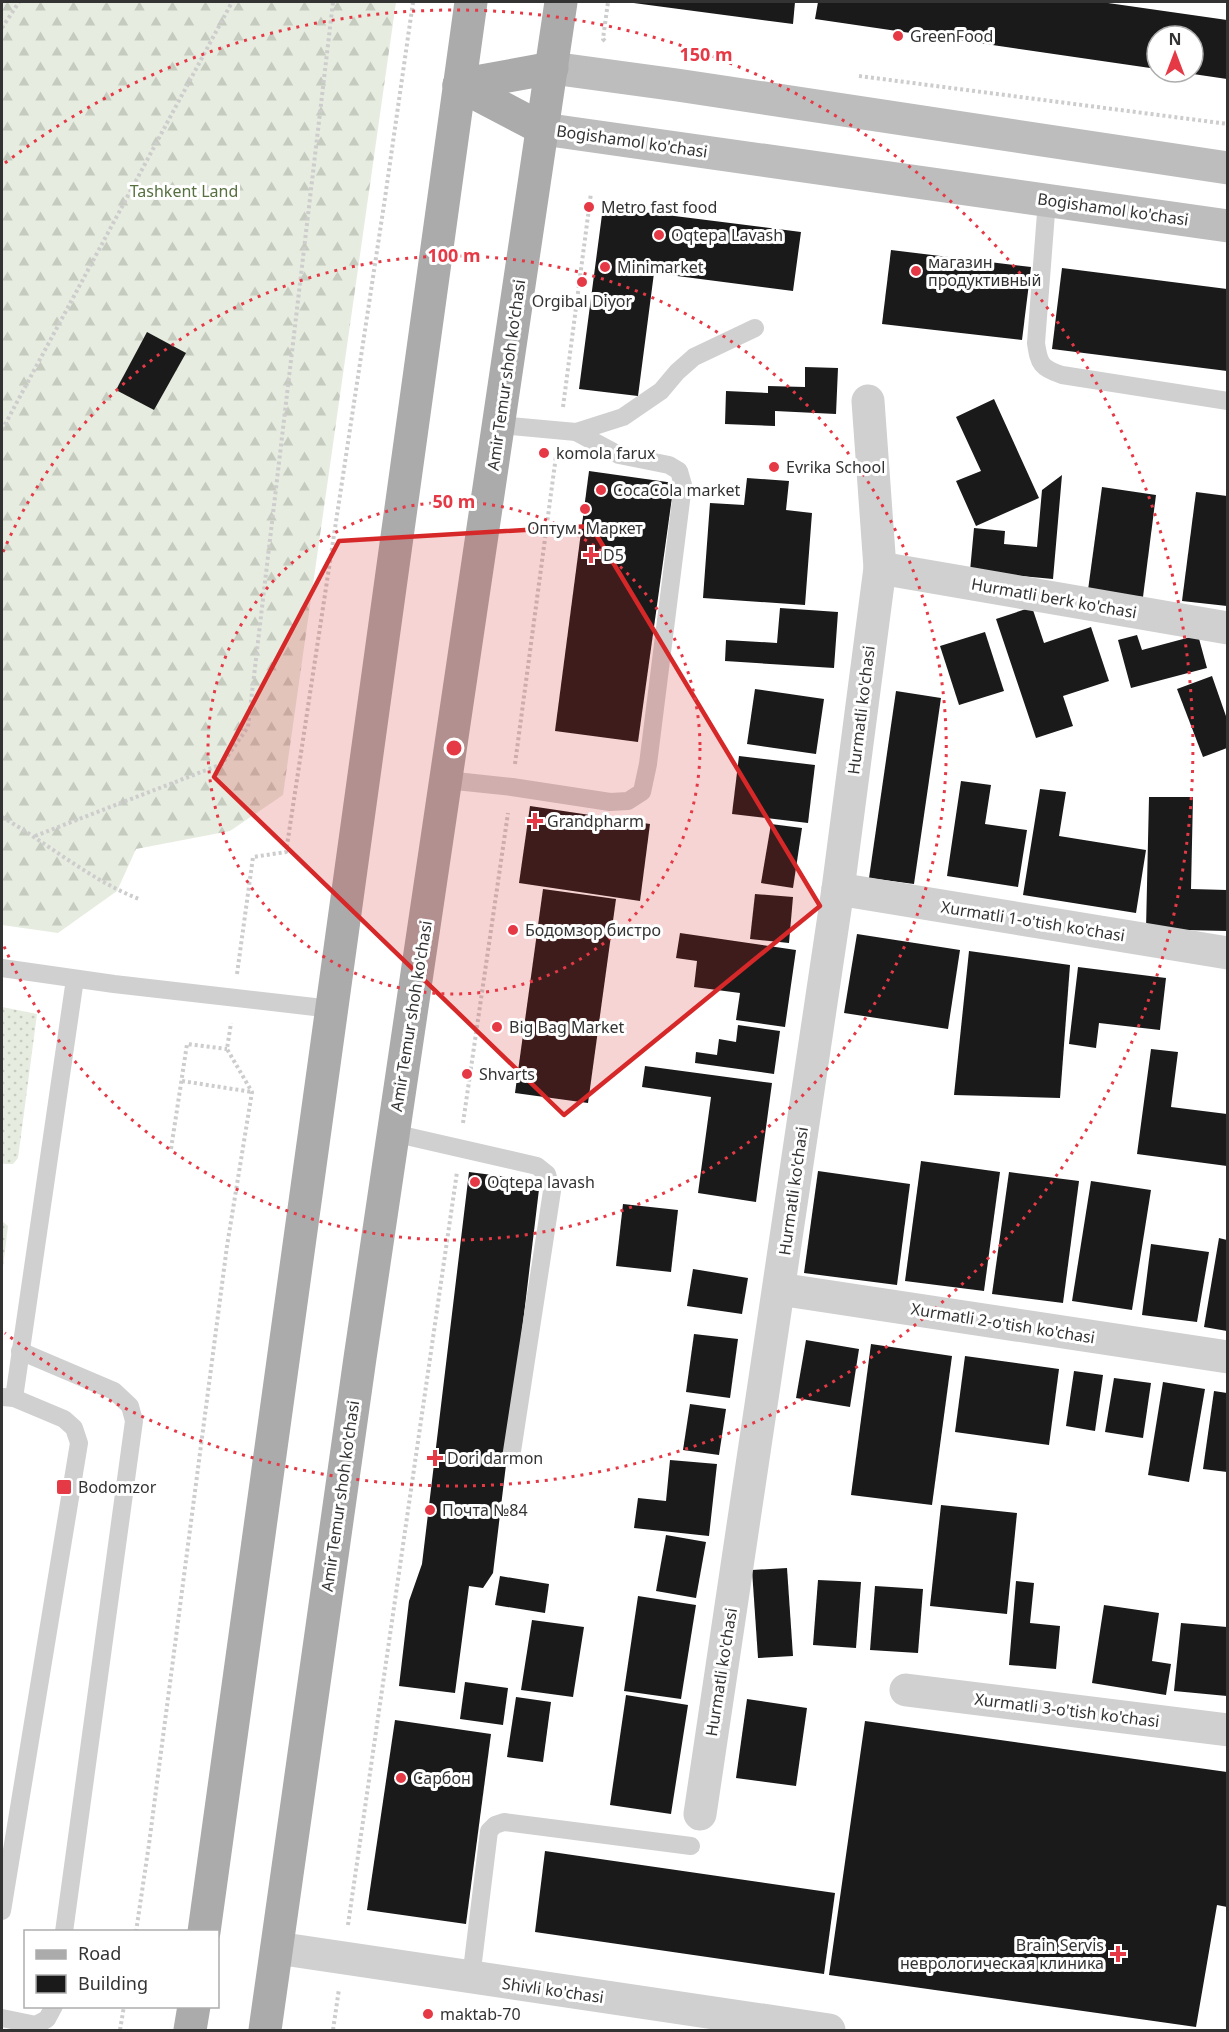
<svg xmlns="http://www.w3.org/2000/svg" width="1229" height="2032" viewBox="0 0 1229 2032" font-family="'Noto Sans',sans-serif">
	<defs>
		<pattern id="grass-dots" width="8" height="8" patternUnits="userSpaceOnUse" patternTransform="scale(1.5)"><rect width="8" height="8" fill="#e6ecdf"/><path d="M2 2h.1M6 6h.1" fill="none" stroke="#c6cbc0" stroke-width="1.8" stroke-linecap="round"/></pattern>
		<pattern id="forest-firs" width="22" height="20" patternUnits="userSpaceOnUse" patternTransform="scale(1.5)"><rect width="22" height="20" fill="#e6ecdf"/><path d="M5 1l3.5 6h-7zM16 11l3.5 6h-7z" fill="#c6cbc0"/></pattern>
	</defs>
	<rect width="100%" height="100%" fill="#fff"/>
	<!-- grass -->
	<g fill="url(#grass-dots)">
		<path d="M2,1007L37,1014L18,1158L13,1164H4L2,1162Z"/>
		<path d="M2,1221L8,1226L2,1275Z"/>
	</g>
	<!-- forest -->
	<path fill="url(#forest-firs)" d="M2,2H396L283,795L230,831L136,849L117,891L58,933L2,925Z"/>
	<!-- building -->
	<g fill="#1a1a1a">
		<path d="M626,2H795L793,24Z"/>
		<path d="M818,2H1101L1227,20V79L1193,74V36H1157V69L815,19Z"/>
		<path d="M603,207L801,232L793,291L654,273L638,396L579,389Z"/>
		<path d="M891,250L1031,267L1022,340L882,324Z"/>
		<path d="M1062,268L1227,289V371L1052,349Z"/>
		<path d="M147,332L186,353L154,410L116,390Z"/>
		<path d="M805,367L838,368L836,414L775,411V426L725,424L726,391L768,393V386L805,387Z"/>
		<path d="M994,399L1039,498L976,526L956,481L981,471L956,417Z"/>
		<path d="M589,471L674,483L638,742L555,731Z"/>
		<path d="M1062,475L1053,579L970,571L974,528L1005,531L1004,544L1037,547L1042,490Z"/>
		<path d="M747,478L789,481L786,510L812,513L805,605L703,598L710,503L744,505Z"/>
		<path d="M1102,487L1156,495L1143,597L1088,590Z"/>
		<path d="M1196,492L1227,496V606L1182,601Z"/>
		<path d="M1032,607L1044,643L1091,627L1109,681L1063,696L1073,726L1036,738L996,619Z"/>
		<path d="M780,608L838,612L834,668L725,661L726,640L777,643Z"/>
		<path d="M985,632L1004,691L959,705L940,646Z"/>
		<path d="M1137,635L1142,650L1198,635L1207,668L1131,688L1118,640Z"/>
		<path d="M1212,676L1227,719V748L1203,757L1177,689Z"/>
		<path d="M755,689L824,699L816,754L747,744Z"/>
		<path d="M896,691L941,698L914,884L869,878Z"/>
		<path d="M739,756L815,765L808,823L732,814Z"/>
		<path d="M961,781L991,785L985,824L1027,830L1018,887L947,876Z"/>
		<path d="M1040,789L1066,792L1059,836L1146,850L1136,913L1023,895Z"/>
		<path d="M1149,797H1193L1191,889L1227,890V931L1146,929Z"/>
		<path d="M530,806L650,824L640,901L519,883Z"/>
		<path d="M771,824L802,828L793,888L761,883Z"/>
		<path d="M543,889L616,899L588,1103L515,1093Z"/>
		<path d="M755,894L793,897L789,943L750,939Z"/>
		<path d="M680,933L796,950L785,1027L736,1020L740,993L694,987L697,961L676,958Z"/>
		<path d="M857,934L960,950L948,1029L844,1013Z"/>
		<path d="M969,951L1070,965L1060,1098L954,1095Z"/>
		<path d="M1078,967L1166,978L1160,1030L1099,1023L1096,1048L1069,1044Z"/>
		<path d="M738,1025L780,1031L774,1074L695,1063L696,1052L717,1055L719,1039L736,1042Z"/>
		<path d="M1151,1049L1178,1052L1171,1107L1227,1114V1166L1137,1154Z"/>
		<path d="M645,1066L772,1083L756,1202L698,1193L711,1097L642,1087Z"/>
		<path d="M921,1161L1000,1172L984,1291L905,1281Z"/>
		<path d="M818,1171L910,1184L897,1285L804,1273Z"/>
		<path d="M469,1172L540,1181L493,1573L483,1588L469,1586L455,1693L399,1686L409,1601L422,1564Z"/>
		<path d="M1009,1172L1079,1181L1063,1303L992,1294Z"/>
		<path d="M1091,1181L1151,1190L1132,1310L1072,1301Z"/>
		<path d="M623,1204L678,1210L671,1272L616,1266Z"/>
		<path d="M1219,1238L1227,1240V1331L1204,1327Z"/>
		<path d="M1151,1244L1209,1252L1197,1322L1142,1315Z"/>
		<path d="M693,1269L748,1278L742,1314L687,1306Z"/>
		<path d="M694,1334L738,1339L730,1398L686,1392Z"/>
		<path d="M806,1340L859,1349L850,1407L796,1398Z"/>
		<path d="M871,1344L952,1356L932,1505L851,1495Z"/>
		<path d="M965,1356L1059,1369L1049,1445L955,1432Z"/>
		<path d="M1074,1371L1103,1375L1095,1431L1066,1426Z"/>
		<path d="M1114,1378L1151,1383L1143,1438L1105,1432Z"/>
		<path d="M1163,1382L1205,1389L1189,1482L1148,1475Z"/>
		<path d="M1214,1391L1227,1393V1472L1203,1469Z"/>
		<path d="M690,1404L726,1409L719,1455L683,1450Z"/>
		<path d="M670,1460L717,1464L709,1536L634,1528L638,1498L666,1501Z"/>
		<path d="M941,1505L1017,1513L1007,1614L930,1606Z"/>
		<path d="M666,1535L706,1542L696,1598L656,1591Z"/>
		<path d="M787,1568L793,1656L758,1658L752,1570Z"/>
		<path d="M500,1576L549,1584L545,1613L495,1605Z"/>
		<path d="M818,1580L861,1582L856,1648L813,1645Z"/>
		<path d="M1016,1581L1034,1583L1030,1623L1060,1626L1056,1669L1009,1665Z"/>
		<path d="M875,1586L923,1589L918,1653L870,1650Z"/>
		<path d="M638,1596L696,1605L681,1699L624,1691Z"/>
		<path d="M1104,1605L1159,1613L1152,1661L1171,1664L1166,1695L1092,1683Z"/>
		<path d="M532,1620L584,1627L573,1697L521,1690Z"/>
		<path d="M1181,1623L1227,1627V1696L1174,1691Z"/>
		<path d="M465,1682L508,1688L503,1725L460,1719Z"/>
		<path d="M626,1695L688,1705L671,1814L610,1805Z"/>
		<path d="M516,1697L551,1702L543,1762L507,1757Z"/>
		<path d="M747,1699L807,1708L796,1786L736,1778Z"/>
		<path d="M395,1720L491,1734L466,1924L367,1910Z"/>
		<path d="M865,1721L1227,1772V1907L1217,1905L1196,2027L829,1975Z"/>
		<path d="M545,1851L835,1893L824,1974L535,1932Z"/>
	</g>
	<g fill="none" stroke-linecap="round" stroke-linejoin="round">
		<!-- path -->
		<g stroke="#cdcdcd" stroke-width="4" stroke-dasharray="3 3" stroke-linecap="butt">
			<path d="M2,28L19,2"/>
			<path d="M605,41L603,39L608,2"/>
			<path d="M859,76L1228,124"/>
			<path d="M563,407L591,193"/>
			<path d="M2,430L232,2"/>
			<path d="M515,764L556,456"/>
			<path d="M2,817C47,843 92,881 139,899"/>
			<path d="M35,836L222,764L248,727L333,2"/>
			<path d="M237,974L253,857L286,852L385,198L413,2"/>
			<path d="M182,1081L252,1092"/>
			<path d="M463,1123L508,813"/>
			<path d="M171,1149L187,1044L227,1049"/>
			<path d="M348,1925L457,1172"/>
			<path d="M136,1932L149,1844L227,1246L252,1092L227,1049L231,1023"/>
			<path d="M120,2030L124,2006"/>
			<path d="M333,2030L339,1989"/>
		</g>
		<!-- lane -->
		<g stroke="#d0d0d0" stroke-width="18">
			<path d="M1047,200L1036,343C1039,364 1041,368 1062,375L1228,401"/>
			<path d="M499,425L576,432L623,417L661,391L677,372L694,357L755,328"/>
			<path d="M446,780L512,787L610,802L628,801L642,792L648,764L683,485L679,471L669,465L619,455L576,432"/>
			<path d="M2,968L114,984L332,1009"/>
			<path d="M393,1133L537,1166L547,1174L552,1191L511,1458"/>
			<path d="M20,1351L114,1391L130,1406L134,1421L64,1932"/>
			<path d="M3,1397L14,1398L75,979"/>
			<path d="M2,1911L79,1443L74,1428L64,1419L14,1398"/>
			<path d="M471,1978L489,1831L495,1825L504,1822L691,1846"/>
			<path d="M2,2018L36,2025L47,2019L54,2006"/>
		</g>
		<!-- street -->
		<g stroke="#d0d0d0" stroke-width="33">
			<path d="M880,568L1228,628"/>
			<path d="M838,889L1228,953"/>
			<path d="M779,1289L1228,1357"/>
			<path d="M906,1690L1228,1730"/>
			<path d="M700,1814L838,889L880,568L868,401"/>
			<path d="M277,1948L829,2030"/>
		</g>
		<!-- secondary -->
		<g stroke="#bdbdbd" stroke-width="33">
			<path d="M552,68L677,85L1228,168"/>
			<path d="M543,129L1228,226"/>
		</g>
		<!-- primary -->
		<g stroke="#ababab" stroke-width="33">
			<path d="M459,85L543,129"/>
			<path d="M459,85L552,68"/>
			<path d="M204,1932L471,2"/>
			<path d="M190,2030L194,2006"/>
			<path d="M265,2030L360,1358L561,2"/>
		</g>
	</g>
	<!-- marked area -->
	<path fill="#d62828" fill-opacity="0.2" stroke="#d62828" stroke-width="4.5" stroke-linejoin="round" d="M591,526L820,906L564,1115L214,777L339,541Z"/>
	<!-- distance rings -->
	<g fill="none" stroke="#e63946" stroke-width="3" stroke-dasharray="3 6">
		<circle cx="454" cy="748" r="246"/>
		<path d="M3 552A492 492 0 1 1 3 944"/>
		<path d="M5 163A738 738 0 1 1 5 1333"/>
	</g>
	<!-- markers -->
	<g fill="#e63946" stroke="#fff" stroke-width="2">
		<circle cx="898" cy="36" r="6"/>
		<circle cx="589" cy="207" r="6"/>
		<circle cx="659" cy="235" r="6"/>
		<circle cx="605" cy="267" r="6"/>
		<circle cx="916" cy="271" r="6"/>
		<circle cx="582" cy="282" r="6"/>
		<circle cx="544" cy="453" r="6"/>
		<circle cx="774" cy="467" r="6"/>
		<circle cx="601" cy="490" r="6"/>
		<circle cx="585" cy="509" r="6"/>
		<path d="M588 546h6v6h6v6h-6v6h-6v-6h-6v-6h6z"/>
		<path d="M532 812h6v6h6v6h-6v6h-6v-6h-6v-6h6z"/>
		<circle cx="513" cy="930" r="6"/>
		<circle cx="497" cy="1027" r="6"/>
		<circle cx="467" cy="1074" r="6"/>
		<circle cx="475" cy="1182" r="6"/>
		<path d="M432 1449h6v6h6v6h-6v6h-6v-6h-6v-6h6z"/>
		<rect x="56" y="1479" width="16" height="16" rx="3"/>
		<circle cx="430" cy="1510" r="6"/>
		<circle cx="401" cy="1778" r="6"/>
		<path d="M1115 1945h6v6h6v6h-6v6h-6v-6h-6v-6h6z"/>
		<circle cx="428" cy="2014" r="6"/>
	</g>
	<g text-anchor="middle" stroke-width="6" stroke-linejoin="round" paint-order="stroke">
		<!-- poi labels -->
		<g font-size="16" fill="#333" stroke="#fff" text-anchor="start">
			<text x="910" y="42">GreenFood</text>
			<text x="601" y="213">Metro fast food</text>
			<text x="671" y="241">Oqtepa Lavash</text>
			<text x="928" y="268">магазин<tspan x="928" dy="18">продуктивный</tspan></text>
			<text x="617" y="273">Minimarket</text>
			<text x="582" y="307" text-anchor="middle">Orgibal Diyor</text>
			<text x="556" y="459">komola farux</text>
			<text x="786" y="473">Evrika School</text>
			<text x="613" y="496">CocaCola market</text>
			<text x="585" y="534" text-anchor="middle">Оптум. Маркет</text>
			<text x="603" y="561">D5</text>
			<text x="547" y="827">Grandpharm</text>
			<text x="525" y="936">Бодомзор бистро</text>
			<text x="509" y="1033">Big Bag Market</text>
			<text x="479" y="1080">Shvarts</text>
			<text x="487" y="1188">Oqtepa lavash</text>
			<text x="447" y="1464">Dori darmon</text>
			<text x="78" y="1493">Bodomzor</text>
			<text x="442" y="1516">Почта №84</text>
			<text x="413" y="1784">Сарбон</text>
			<text x="1104" y="1951" text-anchor="end">Brain Servis<tspan x="1104" dy="18">неврологическая клиника</tspan></text>
			<text x="440" y="2020">maktab-70</text>
		</g>
		<!-- street labels -->
		<g font-size="16" fill="#333" stroke="#fff">
			<text transform="translate(632 141) rotate(8)" y="6">Bogishamol ko'chasi</text>
			<text transform="translate(1113 209) rotate(8)" y="6">Bogishamol ko'chasi</text>
			<text transform="translate(506 375) rotate(-82)" y="6">Amir Temur shoh ko'chasi</text>
			<text transform="translate(1054 598) rotate(10)" y="6">Hurmatli berk ko'chasi</text>
			<text transform="translate(861 710) rotate(-83)" y="6">Hurmatli ko'chasi</text>
			<text transform="translate(1033 921) rotate(9)" y="6">Xurmatli 1-o'tish ko'chasi</text>
			<text transform="translate(411 1016) rotate(-81)" y="6">Amir Temur shoh ko'chasi</text>
			<text transform="translate(793 1191) rotate(-82)" y="6">Hurmatli ko'chasi</text>
			<text transform="translate(1003 1323) rotate(9)" y="6">Xurmatli 2-o'tish ko'chasi</text>
			<text transform="translate(340 1496) rotate(-82)" y="6">Amir Temur shoh ko'chasi</text>
			<text transform="translate(721 1672) rotate(-81)" y="6">Hurmatli ko'chasi</text>
			<text transform="translate(1067 1710) rotate(7)" y="6">Xurmatli 3-o'tish ko'chasi</text>
			<text transform="translate(553 1990) rotate(8)" y="6">Shivli ko'chasi</text>
		</g>
		<!-- park labels -->
		<g font-size="16" fill="#56703f" stroke="#fff">
			<text x="184" y="197">Tashkent Land</text>
		</g>
	</g>
	<circle cx="454" cy="748" r="9" fill="#e63946" stroke="#fff" stroke-width="3"/>
	<g font-size="18" text-anchor="middle" font-weight="bold" fill="#e63946" stroke="#fff" stroke-width="6" stroke-linejoin="round" paint-order="stroke">
		<text x="706" y="61">150 m</text>
		<text x="454" y="262">100 m</text>
		<text x="454" y="508">50 m</text>
	</g>
	<!-- border -->
	<rect width="1229" height="2032" fill="none" stroke="#333333" stroke-width="6"/>
	<!-- legend -->
	<rect x="24" y="1930" width="195" height="78" fill="#ffffff" stroke="#adadad" stroke-width="1.5"/>
	<rect x="36" y="1950" width="30" height="9" fill="#ababab" stroke="#adadad" stroke-width="1.5"/>
	<text x="78" y="1960" font-size="18" fill="#333333">Road</text>
	<rect x="36" y="1975" width="30" height="18" fill="#1a1a1a" stroke="#adadad" stroke-width="1.5"/>
	<text x="78" y="1990" font-size="18" fill="#333333">Building</text>
	<!-- north arrow -->
	<g transform="translate(1175 54)"><circle r="28" fill="#ffffff" stroke="#adadad" stroke-width="1.5"/>
	<path d="M0-4.5L10 22L0 15L-10 22Z" fill="#e63946"/>
	<text y="-9" font-size="16" font-weight="bold" text-anchor="middle" fill="#333333">N</text>
	</g>
</svg>
